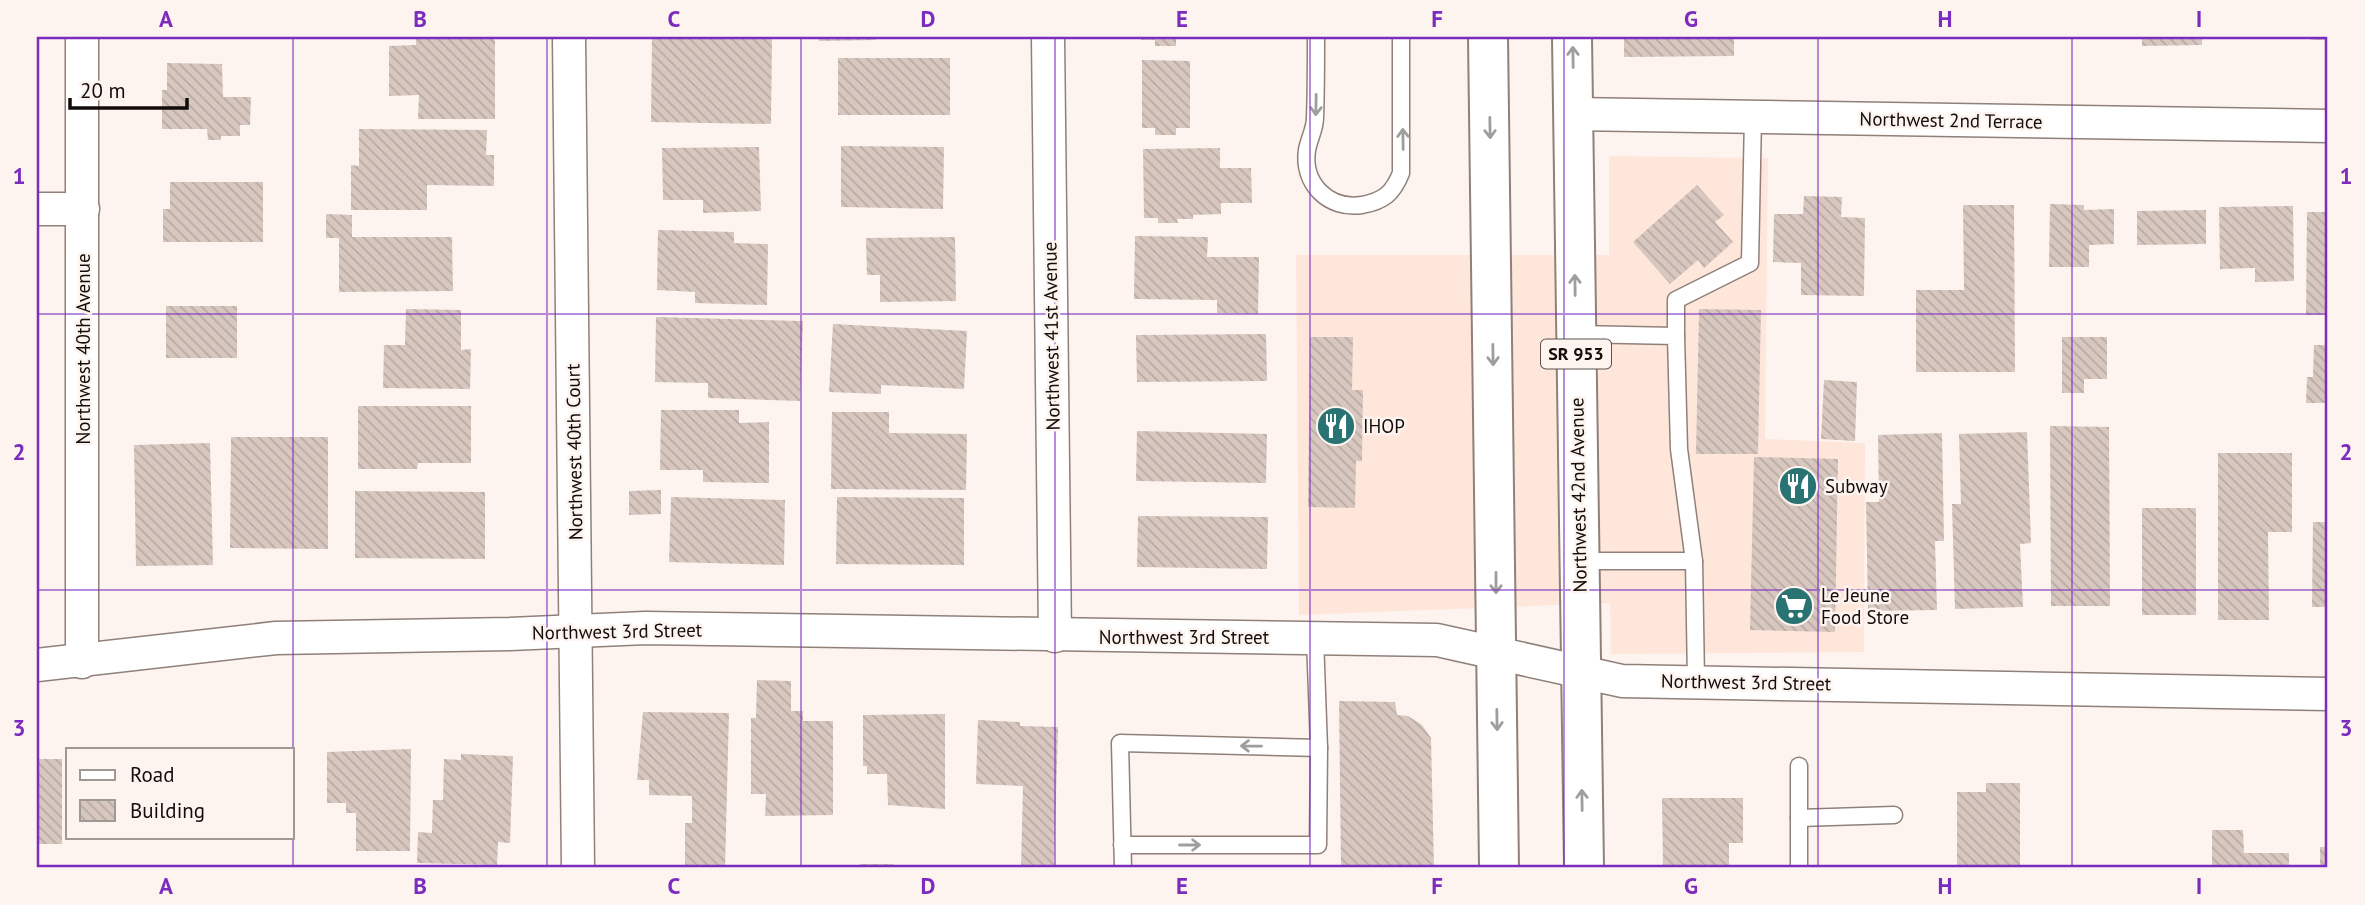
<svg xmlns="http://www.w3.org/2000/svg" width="2365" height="905" viewBox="0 0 2365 905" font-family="'PT Sans',sans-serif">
	<defs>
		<pattern id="building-back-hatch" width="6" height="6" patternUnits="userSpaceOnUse" patternTransform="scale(1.75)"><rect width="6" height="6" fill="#d7c7bf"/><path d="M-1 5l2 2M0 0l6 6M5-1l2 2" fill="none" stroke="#b8aaa3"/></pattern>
	</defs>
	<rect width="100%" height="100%" fill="#fef4ef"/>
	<!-- built -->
	<path fill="#ffe6db" d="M1609,156L1768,158L1765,439L1865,443L1864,652L1611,654L1610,603L1299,615L1296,255H1609Z"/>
	<!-- building -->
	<g fill="url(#building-back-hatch)">
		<path d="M416,37H492L495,41V119H418L419,95L389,96V46L416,45Z"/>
		<path d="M652,37H772L771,124L651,122Z"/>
		<path d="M819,37H876V40L819,41Z"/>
		<path d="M1141,37H1176V46H1155V40H1141Z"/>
		<path d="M1624,37H1734V56L1624,57Z"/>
		<path d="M2142,37H2202V45L2142,46Z"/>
		<rect x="2311" y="37" width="17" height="3"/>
		<rect x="838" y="58" width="112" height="57"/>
		<path d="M1142,60L1190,61V128H1176V135H1155V128H1142Z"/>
		<path d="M167,63L222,64L223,97H251L250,125H240V136H221V140H208L207,129H162V90H167Z"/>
		<path d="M359,129L487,130L486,155H494V186L427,185V210H351V165L359,166Z"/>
		<path d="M841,146L944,147L943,209L841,207Z"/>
		<path d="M759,147L761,211L703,213V200H663L662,148Z"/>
		<path d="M1220,148V168H1251L1252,203H1221V214L1193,215V219H1177L1178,223H1158V218H1144L1143,149Z"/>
		<path d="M170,182H263V242H163V209H170Z"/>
		<path d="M1697,185L1724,215L1715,222L1733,242L1704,268L1698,260L1670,284L1633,242Z"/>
		<path d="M1804,196L1842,197L1841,217L1865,218L1864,296L1801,295V263L1773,262L1774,214H1803Z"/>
		<path d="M2050,204L2084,205V210L2114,209V244L2089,245V267H2049Z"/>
		<path d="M1963,205H2014L2015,372H1916V290H1964Z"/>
		<path d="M2293,206L2294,281L2255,282V268L2220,269L2219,207Z"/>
		<path d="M2206,210V244L2137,245V211Z"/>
		<path d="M2307,212H2328V315H2306Z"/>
		<path d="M326,214L352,215V237H452L453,291L339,292V238H326Z"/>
		<path d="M658,230L734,232V243L768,244L767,305L695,303V292L657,290Z"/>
		<path d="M1135,236L1208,237L1207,257H1259L1258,314L1217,313V300L1134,299Z"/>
		<path d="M955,237L956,301L880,302V275H867L866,238Z"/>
		<rect x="166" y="306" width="71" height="52"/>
		<path d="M406,309L461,310V350L471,349L470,389L383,388L384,345H405Z"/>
		<path d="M1699,309L1761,310L1758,454H1696Z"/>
		<path d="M656,317L803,321L800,401L708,398V383L655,382Z"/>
		<path d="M833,324L967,331L964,389L881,385V394L829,392Z"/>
		<path d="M1266,334L1267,381L1137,382L1136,335Z"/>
		<path d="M1310,337H1353L1352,390H1363L1362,461H1356L1355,508L1308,507Z"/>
		<path d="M2062,337H2107V379H2084V393H2062Z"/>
		<path d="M2314,345H2328V403H2306L2307,377H2313Z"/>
		<path d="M1824,380L1857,382L1855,441L1821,439Z"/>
		<path d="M358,406H471V463H418L417,469H358Z"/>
		<path d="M661,410H739V423L769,422V483L703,482V470H660Z"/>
		<path d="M832,412H889V433L967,434L966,490L831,489Z"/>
		<path d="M2050,426L2109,427L2110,606H2051Z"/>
		<path d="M1137,431L1267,434L1266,483L1136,481Z"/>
		<path d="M2027,432L2031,543L2020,544L2023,607L1955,609L1952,504H1961L1959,434Z"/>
		<path d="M1942,433L1944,541H1935L1937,610L1868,611L1866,502H1879L1878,435Z"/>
		<path d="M231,437H328V549L230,548Z"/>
		<path d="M210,443L213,565L136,566L134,445Z"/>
		<path d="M2218,453H2292V532H2268L2269,620H2218Z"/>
		<path d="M1754,457L1838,459L1835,632L1750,630Z"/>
		<path d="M661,490V514L629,515V491Z"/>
		<path d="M355,491L485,492V559L355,558Z"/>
		<path d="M671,497L785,500L784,565L669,562Z"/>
		<path d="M837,497L964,498V565L836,564Z"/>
		<rect x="2142" y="508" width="54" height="107"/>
		<path d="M1138,516L1268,517L1267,569L1137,567Z"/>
		<path d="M2313,522H2328V607H2312Z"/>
		<path d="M757,680L791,681V711H803V721H833V815L765,816L766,794H751V718H756Z"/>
		<path d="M1339,701L1395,702L1397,715L1408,716L1422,725L1431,738L1434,868H1341Z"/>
		<path d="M643,712L729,713L725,868H685V823H692V796L649,795V780H637Z"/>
		<path d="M945,714V809L888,805L887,774H867V766H863V715Z"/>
		<path d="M978,720L1020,722V726L1058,727L1054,868H1021L1023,786L976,784Z"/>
		<path d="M411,749L410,851H356V813H346V803H327V752Z"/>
		<path d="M461,754L513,756L510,843L498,842L497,865L417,863L418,832L432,833L433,800H443L444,759L461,760Z"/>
		<rect x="37" y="759" width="25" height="85"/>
		<path d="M1986,783H2020V868H1957V792H1986Z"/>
		<path d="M1662,798H1743V843H1729V868H1663Z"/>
		<path d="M2212,830H2243L2244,853H2289V868H2212Z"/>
		<rect x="2320" y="847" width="8" height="21"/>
		<rect x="860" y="864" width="34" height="4"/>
	</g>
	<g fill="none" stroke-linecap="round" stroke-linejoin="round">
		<!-- service casing -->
		<g stroke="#8f8079" stroke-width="19">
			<g id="service">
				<path d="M1316,37C1316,64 1316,91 1315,118C1315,129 1309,139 1307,150C1302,183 1328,210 1362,205C1384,201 1393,193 1401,173V37"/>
				<path d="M1576,334L1676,336L1679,449L1694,561"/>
				<path d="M1676,336V300L1750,263L1753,117"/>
				<path d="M1579,561H1694L1696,681"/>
				<path d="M1799,818L1894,815"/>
				<path d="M1122,845H1318L1319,748L1315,638"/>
				<path d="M1123,868L1120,743L1319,748"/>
				<path d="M1799,868V766"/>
			</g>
		</g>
		<!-- minor casing -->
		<g stroke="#8f8079" stroke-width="35">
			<g id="minor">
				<path d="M82,37V662"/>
				<path d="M569,37L578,868"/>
				<path d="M1048,37L1055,636"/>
				<path d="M1573,114L2328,126"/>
				<path d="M37,209H83"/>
				<path d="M37,665L276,638L510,634L645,628L1437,640L1622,681L2328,694"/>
			</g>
		</g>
		<!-- primary casing -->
		<g stroke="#8f8079" stroke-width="42">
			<g id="primary">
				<path d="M1488,37L1499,868"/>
				<path d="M1572,37L1584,868"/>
			</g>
		</g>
		<!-- service -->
		<use href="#service" stroke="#fff" stroke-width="16"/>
		<!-- minor -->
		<use href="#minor" stroke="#fff" stroke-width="32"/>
		<!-- primary -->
		<use href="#primary" stroke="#fff" stroke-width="38"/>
	</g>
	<!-- one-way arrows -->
	<defs><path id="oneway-shaft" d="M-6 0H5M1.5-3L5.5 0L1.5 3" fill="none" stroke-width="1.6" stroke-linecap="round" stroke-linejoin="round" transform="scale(1.75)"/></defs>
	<g stroke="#a09e9d">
		<use href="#oneway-shaft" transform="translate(1573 57) rotate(-91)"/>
		<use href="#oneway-shaft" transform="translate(1316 105) rotate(91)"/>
		<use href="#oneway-shaft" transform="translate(1490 128) rotate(89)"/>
		<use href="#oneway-shaft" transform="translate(1403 139) rotate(-91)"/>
		<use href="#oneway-shaft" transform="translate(1575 285) rotate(-91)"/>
		<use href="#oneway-shaft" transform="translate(1493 355) rotate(89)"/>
		<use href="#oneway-shaft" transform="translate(1496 583) rotate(90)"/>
		<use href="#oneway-shaft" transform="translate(1497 720) rotate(89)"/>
		<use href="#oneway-shaft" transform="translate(1251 746) rotate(-179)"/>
		<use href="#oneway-shaft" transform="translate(1582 800) rotate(-91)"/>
		<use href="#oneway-shaft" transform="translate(1190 845)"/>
	</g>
	<!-- grid -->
	<path fill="none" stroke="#7b2cbf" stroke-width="2" stroke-opacity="0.55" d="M293,37V868M547,37V868M801,37V868M1055,37V868M1310,37V868M1564,37V868M1818,37V868M2072,37V868M37,314H2328M37,590H2328"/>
	<!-- icons -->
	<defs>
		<g id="restaurant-disc" transform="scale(2.0125)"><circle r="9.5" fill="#297373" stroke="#fef4ef"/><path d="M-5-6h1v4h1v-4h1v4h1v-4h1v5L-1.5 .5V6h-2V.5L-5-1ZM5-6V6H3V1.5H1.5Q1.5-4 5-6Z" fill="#fff"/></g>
		<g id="supermarket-disc" transform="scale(2.0125)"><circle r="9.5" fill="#297373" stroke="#fef4ef"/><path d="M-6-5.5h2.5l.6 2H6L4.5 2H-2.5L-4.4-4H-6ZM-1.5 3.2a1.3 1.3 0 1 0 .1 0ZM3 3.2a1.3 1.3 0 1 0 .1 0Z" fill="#fff"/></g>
	</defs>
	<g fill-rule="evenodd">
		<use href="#restaurant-disc" x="1336" y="426"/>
		<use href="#restaurant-disc" x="1798" y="486"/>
		<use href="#supermarket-disc" x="1794" y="606"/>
	</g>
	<g text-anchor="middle" stroke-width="5" stroke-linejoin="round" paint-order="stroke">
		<!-- shield labels -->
		<rect fill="#fef4ef" stroke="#59524f" stroke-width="2" x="1541" y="339.5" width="70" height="29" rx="5"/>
		<g font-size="18" font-weight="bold" fill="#120d0a">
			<text x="1576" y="360">SR 953</text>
		</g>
		<!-- street labels -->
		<g font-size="19" fill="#120d0a" stroke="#fef4ef">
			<text transform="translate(1951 120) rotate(1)" y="7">Northwest 2nd Terrace</text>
			<text transform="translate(1051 336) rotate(-91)" y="7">Northwest 41st Avenue</text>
			<text transform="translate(83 349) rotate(-90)" y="7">Northwest 40th Avenue</text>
			<text transform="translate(574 452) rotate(-91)" y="7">Northwest 40th Court</text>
			<text transform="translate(1578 495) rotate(-91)" y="7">Northwest 42nd Avenue</text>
			<text transform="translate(617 631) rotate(-1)" y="7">Northwest 3rd Street</text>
			<text x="1184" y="644">Northwest 3rd Street</text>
			<text transform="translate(1746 682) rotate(1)" y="7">Northwest 3rd Street</text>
		</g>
		<!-- poi labels -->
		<g font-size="19" fill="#120d0a" stroke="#fef4ef" text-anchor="start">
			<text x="1363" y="433">IHOP</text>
			<text x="1825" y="493">Subway</text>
			<text x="1821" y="602">Le Jeune<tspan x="1821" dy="22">Food Store</tspan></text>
		</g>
	</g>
	<!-- border -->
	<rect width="2365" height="905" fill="none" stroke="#fef4ef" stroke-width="77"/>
	<!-- legend -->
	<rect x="66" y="748" width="228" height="91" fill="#fef4ef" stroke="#a09893" stroke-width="2"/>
	<rect x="80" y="770" width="35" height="10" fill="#ffffff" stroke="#a09893" stroke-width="2"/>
	<text x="130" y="782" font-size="21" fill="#120d0a">Road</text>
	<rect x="80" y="800" width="35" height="21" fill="url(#building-back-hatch)" stroke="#a09893" stroke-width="2"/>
	<text x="130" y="818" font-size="21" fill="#120d0a">Building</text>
	<!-- scale -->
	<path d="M70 98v10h117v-10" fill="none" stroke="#120d0a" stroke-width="3.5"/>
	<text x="80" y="98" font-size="21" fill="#120d0a" stroke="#fef4ef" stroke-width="5" paint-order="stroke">20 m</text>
	<rect x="38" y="38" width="2288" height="828" fill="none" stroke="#7b2cbf" stroke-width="2.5"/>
	<g font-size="23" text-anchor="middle" font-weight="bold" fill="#7b2cbf">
		<text x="166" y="27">A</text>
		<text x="420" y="27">B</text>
		<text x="674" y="27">C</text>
		<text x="928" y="27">D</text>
		<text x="1182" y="27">E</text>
		<text x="1437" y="27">F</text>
		<text x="1691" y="27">G</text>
		<text x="1945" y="27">H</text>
		<text x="2199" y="27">I</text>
		<text x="19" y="184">1</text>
		<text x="2346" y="184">1</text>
		<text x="19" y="460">2</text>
		<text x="2346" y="460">2</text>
		<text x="19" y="736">3</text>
		<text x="2346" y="736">3</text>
		<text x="166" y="894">A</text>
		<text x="420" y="894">B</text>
		<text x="674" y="894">C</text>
		<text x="928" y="894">D</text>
		<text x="1182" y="894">E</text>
		<text x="1437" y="894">F</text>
		<text x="1691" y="894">G</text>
		<text x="1945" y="894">H</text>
		<text x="2199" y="894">I</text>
	</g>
</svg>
